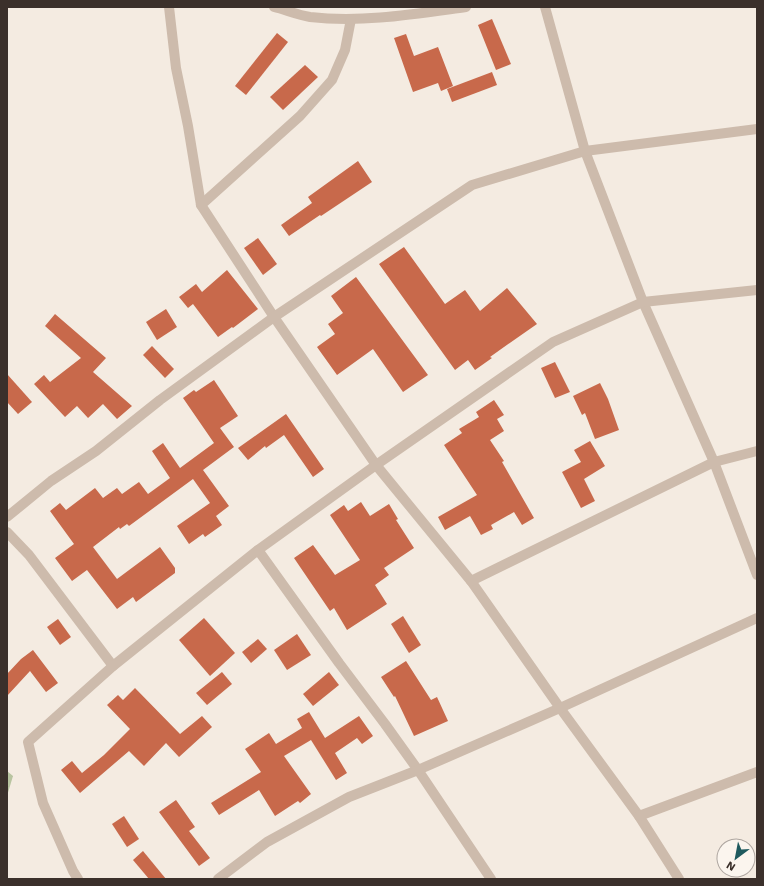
<svg xmlns="http://www.w3.org/2000/svg" width="764" height="886" viewBox="0 0 764 886" font-family="'Work Sans',sans-serif">
	<defs>
		<pattern id="forest-firs" width="22" height="20" patternUnits="userSpaceOnUse"><rect width="22" height="20" fill="#b8c4a0"/><path d="M5 1l3.5 6h-7zM16 11l3.5 6h-7z" fill="#97a083"/></pattern>
	</defs>
	<rect width="100%" height="100%" fill="#f4ebe1"/>
	<!-- forest -->
	<path fill="url(#forest-firs)" d="M7,771L13,776L7,796Z"/>
	<!-- building -->
	<g fill="#c8694b">
		<path d="M492,19L511,64L496,70L478,25Z"/>
		<path d="M277,33L288,42L246,95L235,86Z"/>
		<path d="M406,34L414,56L438,47L453,86L441,91L438,83L413,92L394,38Z"/>
		<path d="M305,65L318,77L283,110L270,97Z"/>
		<path d="M492,72L497,85L452,102L447,89Z"/>
		<path d="M358,161L372,182L321,216L320,215L289,236L281,225L312,203L308,197Z"/>
		<path d="M258,238L277,264L263,275L244,248Z"/>
		<path d="M404,247L445,304L465,290L480,311L507,288L537,324L504,347L490,357L492,358L475,370L468,360L455,370L379,264Z"/>
		<path d="M227,270L258,309L233,328L232,327L218,337L193,304L188,308L179,297L196,284L202,292Z"/>
		<path d="M356,277L428,375L403,392L373,349L337,375L317,347L335,334L328,324L343,313L331,296Z"/>
		<path d="M166,309L177,327L157,340L146,322Z"/>
		<path d="M55,314L106,358L93,372L132,406L117,419L103,404L88,418L77,406L65,417L34,384L44,375L50,382L81,358L45,326Z"/>
		<path d="M152,346L174,369L165,378L143,355Z"/>
		<path d="M555,362L570,392L555,398L541,368Z"/>
		<path d="M7,374L32,402L18,414L7,402Z"/>
		<path d="M214,380L238,416L220,428L234,447L203,470L229,506L216,516L222,525L205,537L203,534L189,544L177,526L210,503L193,479L129,526L127,524L120,529L119,527L93,547L117,579L160,547L175,568V573L136,602L133,597L117,609L87,570L72,581L55,558L74,544L50,511L60,503L66,510L95,488L103,498L117,488L122,494L139,482L148,494L170,478L152,451L163,443L180,468L214,443L183,398L194,390L196,392Z"/>
		<path d="M600,383L608,399L619,430L595,439L585,413L582,415L573,396Z"/>
		<path d="M494,400L504,415L497,419L504,431L490,440L504,461L502,462L534,518L522,525L514,512L491,525L493,529L481,535L470,516L445,530L438,517L477,495L444,445L462,433L459,429L479,417L476,412Z"/>
		<path d="M286,414L324,469L313,477L284,435L266,448L265,446L248,460L238,448Z"/>
		<path d="M590,441L605,466L584,479L595,501L581,508L562,472L581,462L574,450Z"/>
		<path d="M361,502L370,516L389,504L398,519L396,520L414,548L384,568L389,575L375,585L387,604L347,630L334,608L330,611L294,558L313,545L335,575L360,560L330,515L344,505L348,511Z"/>
		<path d="M403,616L421,645L409,653L391,624Z"/>
		<path d="M204,618L235,653L210,676L179,640Z"/>
		<path d="M58,619L71,637L60,645L47,627Z"/>
		<path d="M297,634L311,655L287,670L274,650Z"/>
		<path d="M258,639L267,649L251,663L242,652Z"/>
		<path d="M33,650L58,683L46,692L30,671L7,696V674L21,659Z"/>
		<path d="M406,661L431,700L437,697L448,721L414,736L395,696L394,697L381,677Z"/>
		<path d="M222,672L232,684L207,705L196,693Z"/>
		<path d="M329,672L339,685L313,706L303,694Z"/>
		<path d="M135,688L180,734L202,716L212,727L179,757L166,743L144,766L129,751L80,793L61,770L72,761L82,773L104,755L130,729L107,705L118,695L123,700Z"/>
		<path d="M309,712L325,738L359,716L373,736L362,744L357,738L335,753L347,773L336,780L311,740L284,756L311,794L300,803L298,801L275,816L259,790L219,815L211,803L261,772L245,749L269,733L276,744L302,728L297,719Z"/>
		<path d="M176,800L195,827L189,831L210,858L199,866L159,812Z"/>
		<path d="M124,816L139,839L127,847L112,824Z"/>
		<path d="M143,851L166,879H149L133,860Z"/>
	</g>
	<g fill="none" stroke-linecap="round" stroke-linejoin="round">
		<!-- minor -->
		<g stroke="#cdbbac" stroke-width="10">
			<path d="M169,7L176,68L188,126L201,205"/>
			<path d="M274,7C286,10 298,15 310,17C362,23 415,14 466,7"/>
			<path d="M545,7L585,151L643,302L714,462L757,575"/>
			<path d="M351,19L345,50L332,80L300,116L201,205L274,317L376,465L471,581L560,708L639,816L679,879"/>
			<path d="M7,517L51,481L96,451L160,400L274,317L472,185L585,151L757,129"/>
			<path d="M7,532L29,555L113,666"/>
			<path d="M258,550L339,663L385,724L418,770L491,879"/>
			<path d="M471,581L714,462L757,451"/>
			<path d="M639,816L757,772"/>
			<path d="M78,879L73,871L43,803L28,742L113,666L258,550L376,465L553,342L643,302L757,290"/>
			<path d="M218,879L267,842L349,797L418,770L560,708L757,618"/>
		</g>
	</g>
	<!-- border -->
	<rect width="764" height="886" fill="none" stroke="#3b302b" stroke-width="16"/>
	<!-- north arrow -->
	<g transform="translate(736 858) rotate(212)"><circle r="19" fill="#fbf5ee" stroke="#aea6a0"/>
	<path d="M0-3L7 15L0 10L-7 15Z" fill="#1f5a5e"/>
	<text y="-6" font-size="11" font-weight="bold" text-anchor="middle" fill="#3b302b">N</text>
	</g>
</svg>
